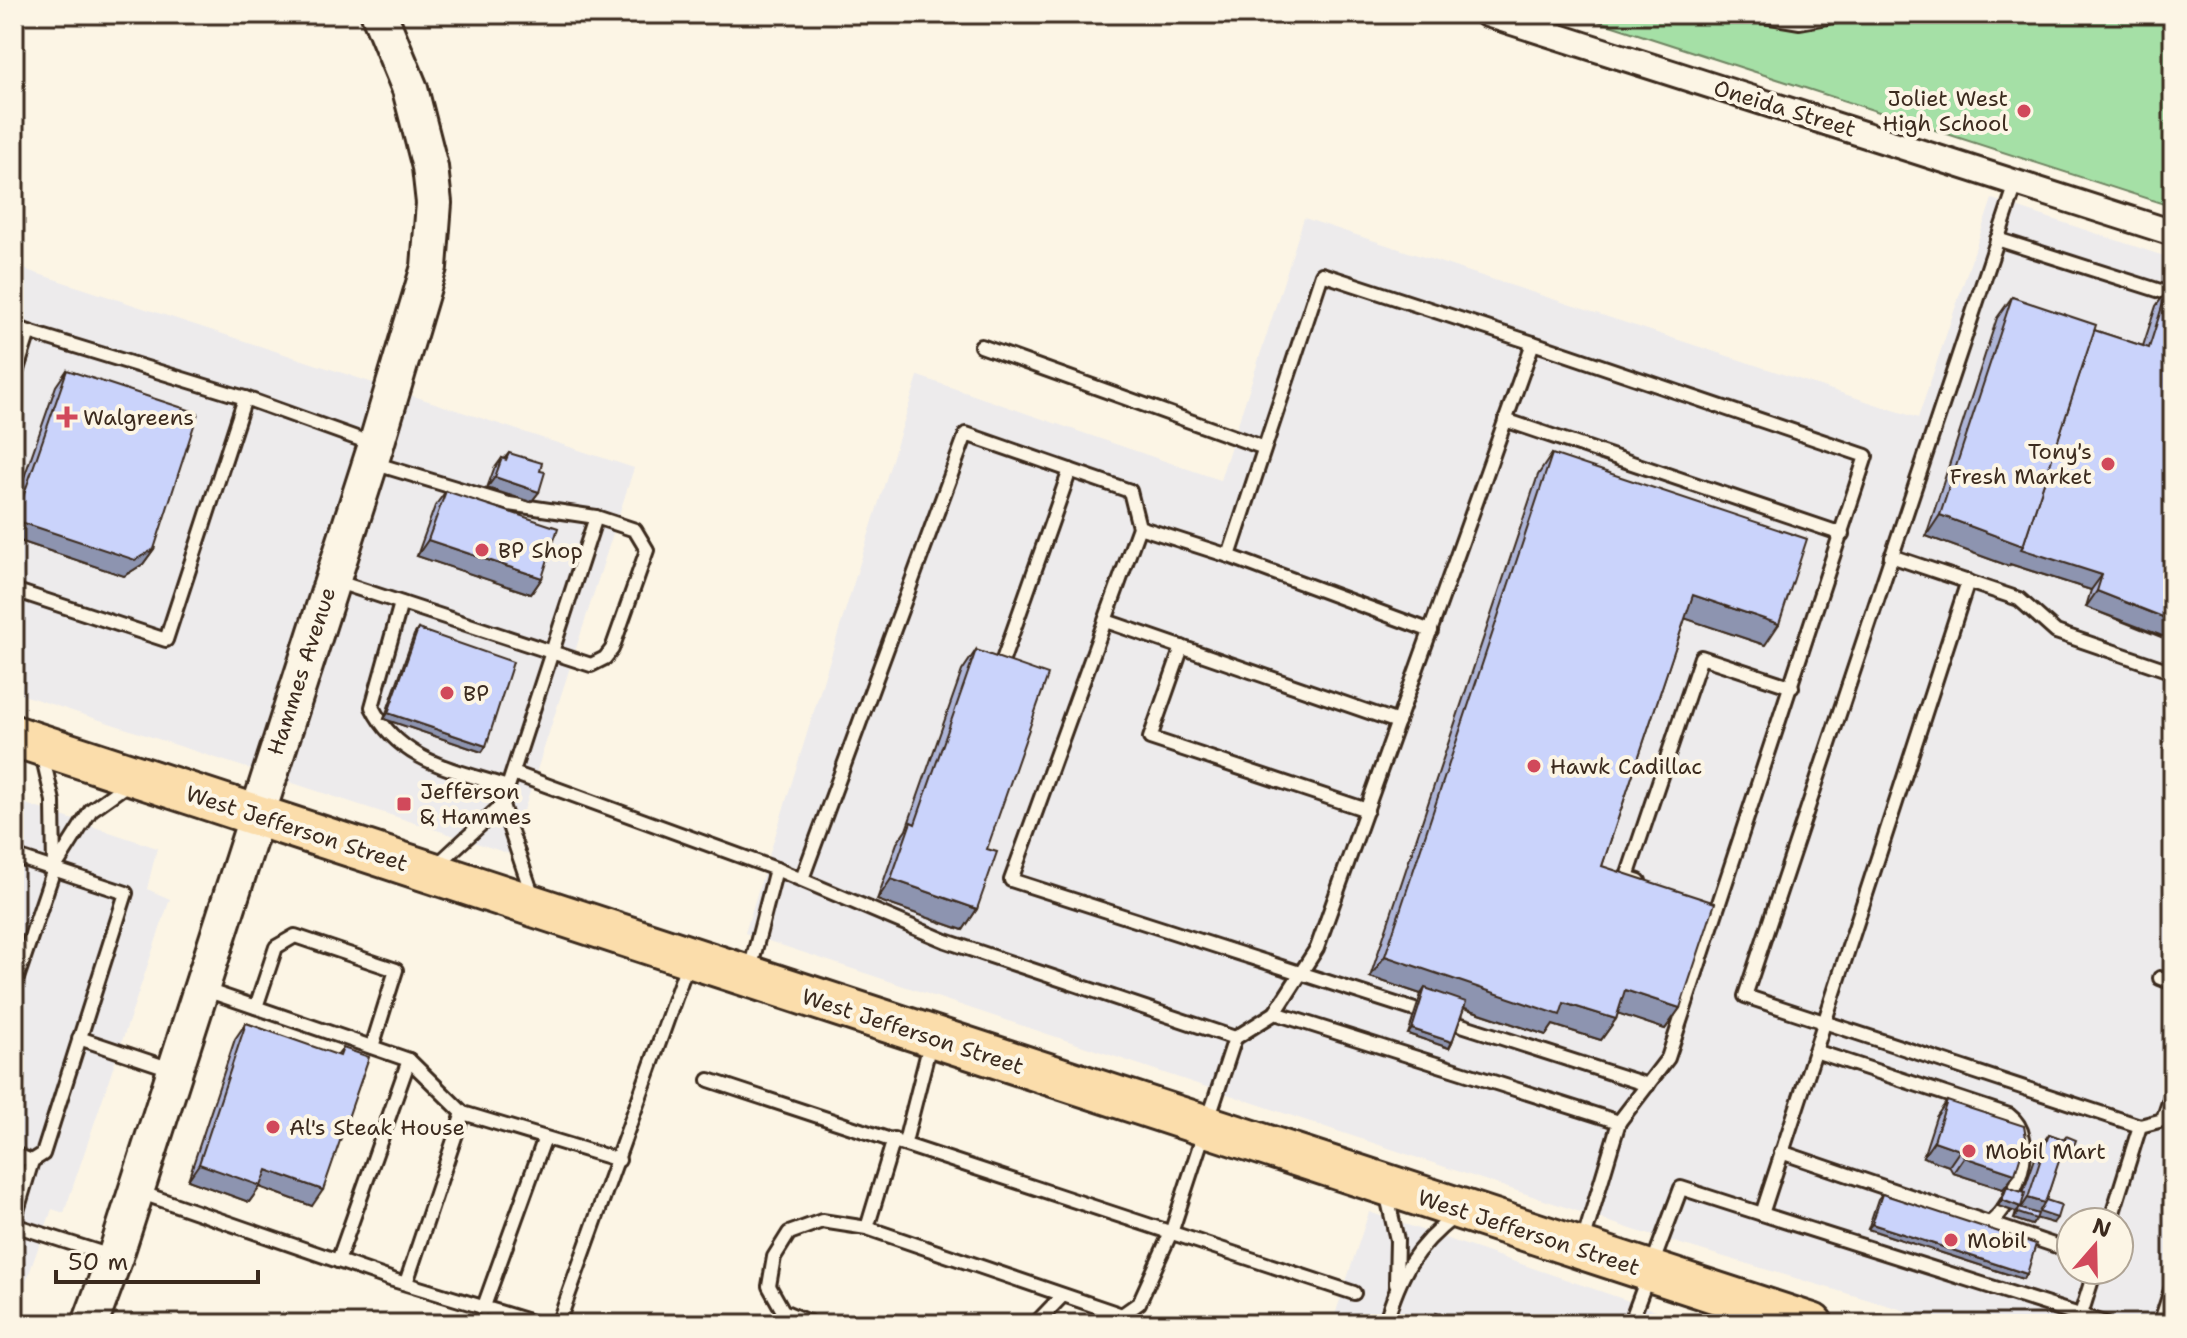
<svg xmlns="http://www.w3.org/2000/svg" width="2187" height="1338" viewBox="0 0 2187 1338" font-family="'Shantell Sans',sans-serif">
	<rect width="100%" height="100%" fill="#fcf5e5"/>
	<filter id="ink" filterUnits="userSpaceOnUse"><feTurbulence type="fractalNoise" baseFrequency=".0125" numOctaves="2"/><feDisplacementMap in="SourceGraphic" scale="16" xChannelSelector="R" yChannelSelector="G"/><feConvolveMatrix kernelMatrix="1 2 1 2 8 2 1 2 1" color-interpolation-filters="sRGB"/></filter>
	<g filter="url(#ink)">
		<!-- built -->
		<g fill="#edebec" fill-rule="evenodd">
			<path d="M1992,199L2173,259V1324H1950L1637,1231L745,933L918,376L1220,480L1304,218L1918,418ZM2071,1222H2119V1270H2071Z"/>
			<path d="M14,266L634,468L510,854L14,692Z"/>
			<path d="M14,800L157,848L147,889L170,899L64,1213L52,1209L14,1316Z"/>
			<path d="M1369,1212L1696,1324H1332Z"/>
		</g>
		<!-- green -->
		<path fill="#a5e0a6" stroke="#708562" stroke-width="2" d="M1576,14H2173V207Z"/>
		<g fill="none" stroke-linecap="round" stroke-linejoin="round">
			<!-- lane casing -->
			<g stroke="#3b2a1e" stroke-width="18">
				<g id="lane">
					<path d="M1752,14L1800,22L1845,14"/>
					<path d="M2017,181L1745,996L2140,1126"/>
					<path d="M1997,239L2173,295"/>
					<path d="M14,326L29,332"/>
					<path d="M981,346L1262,447"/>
					<path d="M14,379L29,332L245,398L373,444"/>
					<path d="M1505,420L1842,534"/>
					<path d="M1139,527L1229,556L1322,274L1533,343"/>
					<path d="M1229,556L1431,631"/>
					<path d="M1891,556L2019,599L2056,632L2173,672"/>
					<path d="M335,581L591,665L605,658L612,649L647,550L635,530L596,517L509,504L373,463"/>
					<path d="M14,590L166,640L245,398"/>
					<path d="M401,603L372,707C399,762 455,770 508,787"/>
					<path d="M1106,621L1398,722"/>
					<path d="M1182,647L1150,738L1367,810"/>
					<path d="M998,674L1070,470"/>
					<path d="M42,754L53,801L54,869"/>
					<path d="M513,773L776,869L750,970"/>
					<path d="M502,805L533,897"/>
					<path d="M14,856L126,893L43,1154L32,1161L14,1221"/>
					<path d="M436,866L502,805L596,517"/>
					<path d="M776,869L946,941L1235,1038L1172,1230L1139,1303L1122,1315L867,1228L822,1221L789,1233L774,1257L769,1286L783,1311L813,1324"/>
					<path d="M802,879L966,434L1130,491L1139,527L1011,880L1648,1085"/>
					<path d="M1639,881L1627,877L1701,657L1792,687"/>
					<path d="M2160,978L2173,983"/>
					<path d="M14,987L54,869L91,810L129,783"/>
					<path d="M203,989L409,1060L463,1113L619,1160"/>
					<path d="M256,1007L276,947L295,936L396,970L372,1047"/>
					<path d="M1275,1013L1317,948L1533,343L1866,456L1668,1058L1619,1122"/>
					<path d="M79,1038L171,1069"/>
					<path d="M1235,1038L1275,1013L1619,1122L1583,1242"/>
					<path d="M1815,1051L2009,1115C2041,1138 2016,1203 1990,1223"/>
					<path d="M709,1080L1354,1293"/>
					<path d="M905,1142L931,1040"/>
					<path d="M1781,1152L2071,1251"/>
					<path d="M14,1154L32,1161"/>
					<path d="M139,1192L393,1280L539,1324"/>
					<path d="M1386,1192L1397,1240L1396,1284"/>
					<path d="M1762,1214L2108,1324"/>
					<path d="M2110,1222L2140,1126L2163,1120L2173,1090"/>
					<path d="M14,1225L114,1257"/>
					<path d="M867,1228L894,1139"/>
					<path d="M338,1261L409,1060"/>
					<path d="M406,1283L463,1113"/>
					<path d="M483,1309L544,1140"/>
					<path d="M558,1324L688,962"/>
					<path d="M1035,1324L1062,1296"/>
					<path d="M1385,1324C1400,1274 1414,1248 1455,1216"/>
					<path d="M1630,1324L1681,1188L1762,1214L1968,581"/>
					<path d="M2078,1324L2095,1270"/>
					<path d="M2160,1324L2173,1284"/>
				</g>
			</g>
			<!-- street casing -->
			<g stroke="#3b2a1e" stroke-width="30">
				<path id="street" d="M1487,14L2173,233"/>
			</g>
			<!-- secondary casing -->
			<g stroke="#3b2a1e" stroke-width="40">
				<path id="secondary" d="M90,1324L115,1257L376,445L429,267L434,203L430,167L410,89L379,14"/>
			</g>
			<!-- primary casing -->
			<g stroke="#3b2a1e" stroke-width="46">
				<path id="primary" d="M14,736L1812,1324"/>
			</g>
			<!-- lane -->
			<use href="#lane" stroke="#fcf5e5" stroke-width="12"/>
			<!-- street -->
			<use href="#street" stroke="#fcf5e5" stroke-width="24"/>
			<!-- secondary -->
			<use href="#secondary" stroke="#fcf5e5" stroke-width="34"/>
			<!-- primary -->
			<use href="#primary" stroke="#fbddab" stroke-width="40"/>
		</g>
		<!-- wall -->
		<g fill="#aeb5d8" stroke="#3b2a1e" stroke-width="2">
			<path d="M2167,291L2161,637L2086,607L2091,590L2010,564L2009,566L1926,536L1997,318L2012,297L2094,330L2143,346L2156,306Z"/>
			<path d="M67,370L154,549L143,564L124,576L14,539V506L56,386Z"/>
			<path d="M509,453L540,471L539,492L531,502L487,488L494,469L502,458L504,459Z"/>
			<path d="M1552,454L1765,645L1685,618L1602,866L1680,1008L1665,1029L1618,1013L1616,1019L1601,1040L1553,1025L1546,1035L1464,1008L1452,1042L1449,1048L1408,1034L1421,994L1370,977L1538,475Z"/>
			<path d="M446,491L542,578L531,594L417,556L435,506Z"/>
			<path d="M418,629L486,746L482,752L384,719L414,635Z"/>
			<path d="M976,650L987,849L977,909L963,930L877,900L897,843L906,830L962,671Z"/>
			<path d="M246,1023L337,1056L343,1048L312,1206L260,1187L249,1202L188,1180L235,1039Z"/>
			<path d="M1947,1101L2015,1174L2003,1189L1953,1173L1949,1166L1923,1157L1936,1117Z"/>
			<path d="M2049,1134L2063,1139L2066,1136L2071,1153L2067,1159L2060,1156L2046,1200L2053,1223L2037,1218L2032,1225L2014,1219L2016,1212L1998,1206L2003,1193L2007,1187L2023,1193L2038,1150Z"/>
			<path d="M1882,1194L2023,1279L1868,1229L1878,1199Z"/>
		</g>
		<!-- shaded-wall -->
		<g fill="#8d94b0" stroke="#3b2a1e" stroke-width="2">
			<path d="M495,477L539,492L531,502L487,488Z"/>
			<path d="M1940,515L2102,575L2091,590L2010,564L2009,566L1926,536Z"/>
			<path d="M15,520L154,549L143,564L124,576L14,539Z"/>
			<path d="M428,540L542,578L531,594L417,556Z"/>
			<path d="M2097,591L2173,621V640L2086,607Z"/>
			<path d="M1693,595L1779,624L1765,645L1678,616Z"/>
			<path d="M388,713L486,746L482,752L384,719Z"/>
			<path d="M891,879L977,909L963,930L877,900Z"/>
			<path d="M1385,956L1564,1003L1616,1019L1601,1040L1553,1025L1546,1035L1423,994L1425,988L1421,994L1370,977Z"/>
			<path d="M1625,990L1680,1008L1665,1029L1611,1011Z"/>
			<path d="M1412,1029L1452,1042L1449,1048L1408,1034Z"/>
			<path d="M1934,1141L1960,1150L1949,1166L1923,1157Z"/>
			<path d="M2061,1150L2071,1153L2067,1159L2057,1155Z"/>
			<path d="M1964,1157L2015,1174L2003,1189L1953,1173Z"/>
			<path d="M199,1164L267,1170L323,1190L312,1206L260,1187L249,1202L188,1180Z"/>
			<path d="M2028,1198L2045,1203L2057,1218L2053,1223L2035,1218L2036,1219L2032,1225L2014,1219Z"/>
			<path d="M2002,1200L2021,1207L2016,1212L1998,1206Z"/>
			<path d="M1872,1224L2027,1274L2023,1279L1868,1229Z"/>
		</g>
		<!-- building -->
		<g fill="#cad3fb" stroke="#3b2a1e" stroke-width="2">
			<path d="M2167,291L2173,292V621L2097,591L2102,575L2021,549L2023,546L2094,330L2149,348Z"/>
			<path d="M2012,297L2096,325L2023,546L1940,515Z"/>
			<path d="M67,370L198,413L154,549L135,560L15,520Z"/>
			<path d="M509,453L542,463L540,471L545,472L539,492L495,477L502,458L506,460Z"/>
			<path d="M1552,454L1807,539L1779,624L1693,595L1602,866L1715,903L1680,1008L1625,990L1616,1019L1564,1003L1560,1015L1385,956Z"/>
			<path d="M446,491L558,528L542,578L428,540Z"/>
			<path d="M418,629L513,662L486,746L388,713Z"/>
			<path d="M976,650L1048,675L987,849L997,852L977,909L891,879L911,822L915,824Z"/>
			<path d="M1425,988L1466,1002L1452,1042L1412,1029Z"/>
			<path d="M246,1023L340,1056L343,1048L369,1057L323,1190L267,1170L261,1186L199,1164Z"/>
			<path d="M1947,1101L2024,1126L2026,1138L2015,1174L1964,1157L1960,1150L1934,1141Z"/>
			<path d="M2049,1134L2066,1140L2045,1203L2028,1198Z"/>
			<path d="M2066,1136L2076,1140L2071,1153L2062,1150L2066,1140H2065Z"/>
			<path d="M2007,1187L2025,1193L2021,1207L2002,1200Z"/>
			<path d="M1882,1194L2036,1244L2027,1274L1872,1224Z"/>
			<path d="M2046,1200L2061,1205L2057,1218L2039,1212Z"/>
			<path d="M2019,1208L2038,1214L2036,1219L2018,1213Z"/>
			<path d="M1436,1313L1470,1324H1433Z"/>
		</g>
	</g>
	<!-- markers -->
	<g fill="#d1495b" stroke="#fcf5e5" stroke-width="3">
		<circle cx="2024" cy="111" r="8"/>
		<path d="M63 405h8v8h8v8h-8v8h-8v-8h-8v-8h8z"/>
		<circle cx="2108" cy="464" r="8"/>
		<circle cx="482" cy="550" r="8"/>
		<circle cx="447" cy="693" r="8"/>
		<circle cx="1534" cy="766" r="8"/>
		<rect x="396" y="796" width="16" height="16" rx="4"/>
		<circle cx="273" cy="1127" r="8"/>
		<circle cx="1969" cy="1151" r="8"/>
		<circle cx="1951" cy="1240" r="8"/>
	</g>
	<g text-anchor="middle" stroke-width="8" stroke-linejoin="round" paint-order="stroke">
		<!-- poi labels -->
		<g font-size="22" fill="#3b2a1e" stroke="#fcf5e5" text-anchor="start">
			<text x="2008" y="106" text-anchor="end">Joliet West<tspan x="2008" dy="25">High School</tspan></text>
			<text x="83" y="425">Walgreens</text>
			<text x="2092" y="459" text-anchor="end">Tony's<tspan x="2092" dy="25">Fresh Market</tspan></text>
			<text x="498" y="558">BP Shop</text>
			<text x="463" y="701">BP</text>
			<text x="1550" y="774">Hawk Cadillac</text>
			<text x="420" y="799">Jefferson<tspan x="420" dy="25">&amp; Hammes</tspan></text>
			<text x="289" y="1135">Al's Steak House</text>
			<text x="1985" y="1159">Mobil Mart</text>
			<text x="1967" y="1248">Mobil</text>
		</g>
		<!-- street labels -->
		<g font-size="22" fill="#3b2a1e" stroke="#fcf5e5">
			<text transform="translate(1785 108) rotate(17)" y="8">Oneida Street</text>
			<text transform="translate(301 671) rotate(-72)" y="8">Hammes Avenue</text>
			<text transform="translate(297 828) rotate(18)" y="8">West Jefferson Street</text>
			<text transform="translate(913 1031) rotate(18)" y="8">West Jefferson Street</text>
			<text transform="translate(1529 1232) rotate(18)" y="8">West Jefferson Street</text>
		</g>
	</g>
	<!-- margin -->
	<rect width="2187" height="1338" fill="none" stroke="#fcf5e5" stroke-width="48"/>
	<rect x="24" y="24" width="2139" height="1290" fill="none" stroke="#3b2a1e" stroke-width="3" filter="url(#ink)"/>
	<!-- north arrow -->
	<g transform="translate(2095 1246) rotate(20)"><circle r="38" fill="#fcf5e5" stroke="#afa495" stroke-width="2"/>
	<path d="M0-6L14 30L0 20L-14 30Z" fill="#d1495b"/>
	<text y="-12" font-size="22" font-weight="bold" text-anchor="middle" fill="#3b2a1e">N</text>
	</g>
	<!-- scale -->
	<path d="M56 1270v12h202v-12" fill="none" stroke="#3b2a1e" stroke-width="4"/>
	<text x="68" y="1270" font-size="24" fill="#3b2a1e" stroke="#fcf5e5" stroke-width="6" paint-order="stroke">50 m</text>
</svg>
